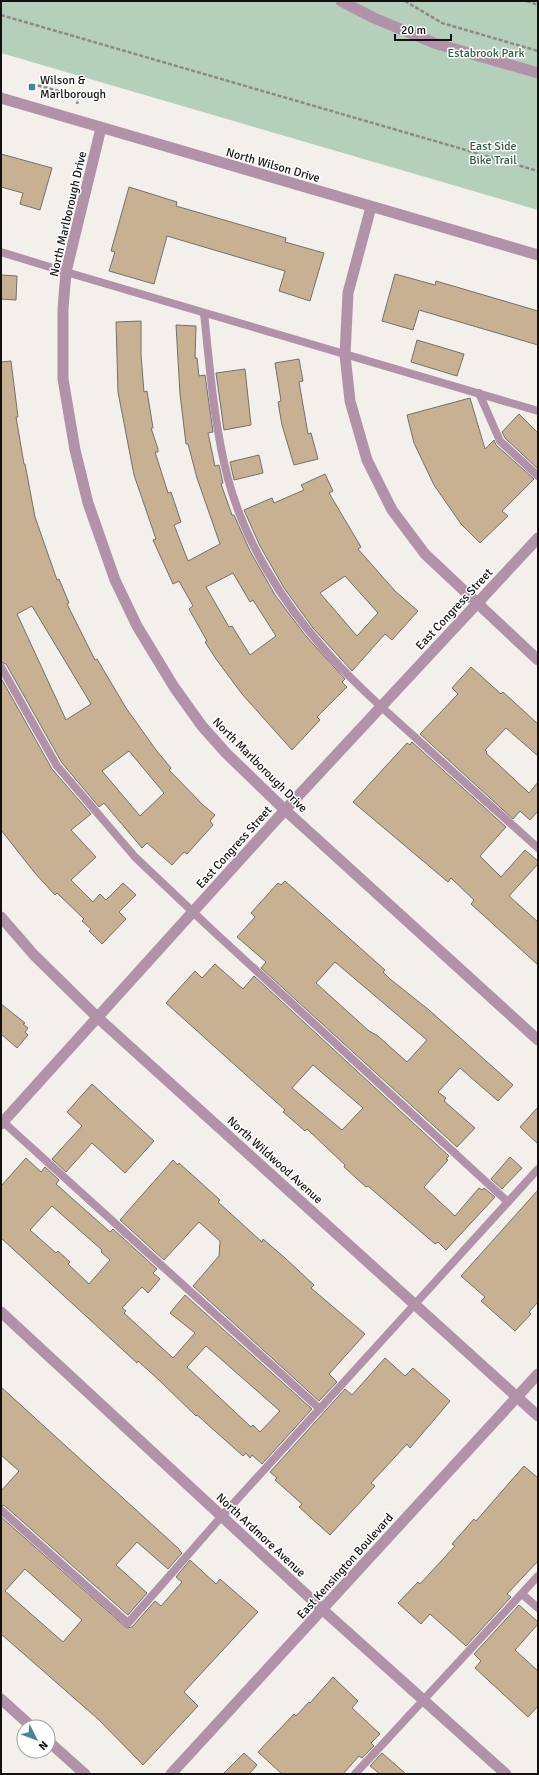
<svg xmlns="http://www.w3.org/2000/svg" width="539" height="1775" viewBox="0 0 539 1775" font-family="Signika,sans-serif">
	<rect width="100%" height="100%" fill="#f3f0eb"/>
	<!-- green -->
	<path fill="#b4cfba" d="M1,1H538V210L1,53Z"/>
	<!-- building -->
	<g fill="#c8b192" stroke="#72706c" fill-rule="evenodd">
		<path d="M1,154L52,168L40,210L20,204L23,193L1,187Z"/>
		<path d="M129,187L177,202L176,206L286,238L285,242L324,253L310,301L279,291L285,271L167,236L154,284L109,271L115,252L111,251Z"/>
		<path d="M395,274L435,285L436,281L538,311V345L419,310L413,330L382,321Z"/>
		<path d="M1,275L17,276L16,300L1,299Z"/>
		<path d="M141,321V355L144,392L147,391L153,428H151L158,449V452H155L168,493L171,492L181,522L174,525L188,561L220,544L197,478L188,444H186L180,394L176,325L196,326L195,358H197L199,376L205,375L213,432L208,433L215,466L219,465L223,483L221,484L232,515H234L250,551L275,595L305,635L345,679L342,682L347,687L317,717L320,720L292,750L242,694L216,659L205,642L207,641L189,609L193,606L179,581L173,584L153,540L156,539L134,475L118,392L116,322ZM233,573L250,602L253,600L276,636L250,655L232,626L229,627L206,587Z"/>
		<path d="M417,340L464,354L457,376L411,362Z"/>
		<path d="M299,359L303,381L299,382L308,434L311,433L318,459L294,465L282,425L278,402L281,401L275,363Z"/>
		<path d="M11,361L18,417H16L24,464H25L35,517L57,580L59,579L69,603L67,604L95,660L97,659L126,708L156,750L171,768L169,770L203,805L215,815L210,821L213,825L187,854L184,852L172,865L147,843L142,848L104,803L99,807L62,763L6,664L1,662V362ZM32,606L91,704L66,720L17,614ZM129,751L164,793L140,816L102,771Z"/>
		<path d="M245,369L251,425L224,430L216,373Z"/>
		<path d="M470,398L485,449L494,440L496,445L534,479L502,511L508,516L480,543L461,524L434,485L414,443L407,415Z"/>
		<path d="M519,414L538,433V469L505,438L502,432Z"/>
		<path d="M259,455L263,473L234,480L230,462Z"/>
		<path d="M325,474L333,491L329,493L361,547L358,549L395,591L418,611L392,640L385,634L352,671L313,628L284,588L260,546L244,510L272,498L274,503L304,490L301,485ZM345,576L378,613L357,636L320,593Z"/>
		<path d="M471,667L501,694L503,692L538,724V756L506,728L485,750L487,752L486,753L529,793L538,782V811L530,820L520,811L513,819L420,734L458,694L452,688Z"/>
		<path d="M1,678L52,769L91,814L71,830L96,857L71,880L93,902L100,894L106,900L123,883L136,895L119,912L126,919L102,944L89,931L91,929L82,921L84,919L57,893L55,895L34,872L1,830Z"/>
		<path d="M412,742L506,827L480,856L501,877L525,850L538,861V864L509,896L538,922V965L471,904L474,900L451,878L448,882L353,802L407,743L410,745Z"/>
		<path d="M285,881L385,970L383,972L390,979L429,1010L513,1085L498,1101L460,1068L438,1092L446,1098L444,1101L475,1128L457,1147L261,968L266,962L237,937L255,917L251,913L278,883L281,885ZM335,962L427,1040L407,1062L378,1036L369,1031L316,983Z"/>
		<path d="M215,964L243,989L254,976L449,1156L446,1159L448,1160L424,1187L455,1216L479,1188L482,1190L484,1188L495,1197L446,1250L438,1242L435,1244L368,1186L366,1187L344,1167L345,1165L307,1129L305,1131L283,1112L285,1110L166,1003L195,971L202,978ZM313,1065L363,1108L342,1130L292,1088Z"/>
		<path d="M1,1004L25,1023L23,1024L28,1028L25,1032L28,1035L17,1048L1,1034Z"/>
		<path d="M92,1084L154,1141L125,1173L92,1143L66,1172L52,1159L82,1126L67,1112Z"/>
		<path d="M538,1107V1144L520,1127Z"/>
		<path d="M510,1157L522,1168L502,1189L491,1179Z"/>
		<path d="M26,1158L41,1172L45,1167L59,1180L56,1184L110,1232L113,1229L157,1269L153,1273L160,1279L148,1293L142,1287L122,1308L126,1311L124,1313L173,1358L195,1333L170,1313L185,1295L312,1409L262,1464L252,1455L250,1458L246,1453L243,1456L197,1415L196,1416L160,1381L138,1361L137,1363L1,1238V1186ZM52,1206L102,1250L101,1252L110,1260L89,1284L68,1264L70,1262L58,1251L56,1253L30,1230ZM206,1346L280,1411L260,1432L253,1425L251,1427L187,1367Z"/>
		<path d="M173,1160L178,1165L179,1163L199,1181L220,1200L218,1202L262,1242L263,1239L285,1258L314,1285L311,1288L365,1334L329,1374L337,1382L319,1401L193,1286L219,1256L220,1241L199,1222L164,1260L120,1220Z"/>
		<path d="M538,1190V1302L529,1312L531,1314L515,1331L481,1301L485,1297L461,1276Z"/>
		<path d="M385,1358L405,1376L413,1368L450,1401L410,1448L407,1444L371,1483L375,1486L330,1535L299,1507L302,1504L275,1480L277,1478L270,1472L345,1389L352,1395Z"/>
		<path d="M1,1387L179,1549V1550L182,1553L168,1569L137,1542L116,1565L147,1593L128,1615L5,1506L1,1505V1491L19,1471L1,1455Z"/>
		<path d="M524,1466L538,1478V1561L507,1594L511,1597L466,1646L430,1614L421,1624L398,1603L418,1582L420,1584L455,1546L452,1544L474,1519L476,1521Z"/>
		<path d="M1,1517L127,1628L132,1627L155,1601L161,1606L182,1582L176,1577L190,1560L216,1584L220,1579L258,1612L184,1692L198,1706L143,1765L98,1719L1,1634ZM25,1569L82,1620L63,1642L5,1591Z"/>
		<path d="M519,1605L538,1622V1624L515,1650L538,1671V1706L528,1717L475,1668L481,1661L474,1654Z"/>
		<path d="M333,1677L358,1701L352,1708L380,1734L371,1743L374,1746L362,1758L359,1756L343,1774H282L258,1752L294,1714L296,1716L309,1702L310,1703Z"/>
		<path d="M244,1753L257,1765L249,1774H223Z"/>
		<path d="M382,1753L406,1774H380L370,1766Z"/>
	</g>
	<g fill="none" stroke-linecap="round" stroke-linejoin="round">
		<!-- path -->
		<g stroke="#8c8a87" stroke-width="2.5" stroke-dasharray="4 2" stroke-linecap="butt">
			<path d="M405,1L442,23L538,51"/>
			<path d="M527,1L538,5"/>
			<path d="M1,15L538,171"/>
			<path d="M32,84L79,96L77,104"/>
		</g>
		<!-- service -->
		<g stroke="#b192a9" stroke-width="8">
			<path d="M1,252L66,272L538,411"/>
			<path d="M204,313C210,369 214,425 228,479C245,542 282,602 325,650C356,686 393,717 428,749C464,782 501,815 538,848"/>
			<path d="M479,393L500,441L538,476"/>
			<path d="M1,667L57,766L135,857L211,929L508,1202"/>
			<path d="M1,1120L320,1409"/>
			<path d="M1,1510L128,1623L222,1516L538,1169"/>
			<path d="M522,1594L538,1608"/>
			<path d="M355,1774L538,1576"/>
		</g>
		<!-- minor -->
		<g stroke="#b192a9" stroke-width="11">
			<path d="M341,1L374,18L434,43L538,73"/>
			<path d="M101,128L66,272L63,309V379L75,450L88,503L115,580L137,626L174,687L202,726L226,753L285,810L538,1040"/>
			<path d="M371,207L348,293L345,355L350,401L367,460L392,510L425,554L538,660"/>
			<path d="M1,917L34,955L97,1017L538,1416"/>
			<path d="M1,1124L285,810L538,538"/>
			<path d="M1,1312L323,1610L506,1774"/>
			<path d="M1,1699L32,1727"/>
			<path d="M48,1741L85,1774"/>
			<path d="M171,1774L538,1374"/>
		</g>
		<!-- tertiary -->
		<path stroke="#b192a9" stroke-width="11" d="M1,98L538,255"/>
	</g>
	<!-- markers -->
	<rect fill="#428992" stroke="#fff" stroke-width="1.5" x="28" y="83" width="8" height="8" rx="2"/>
	<g text-anchor="middle" stroke-width="3" stroke-linejoin="round" paint-order="stroke">
		<!-- park labels -->
		<g font-size="12" fill="#2e613e" stroke="#fff">
			<text x="486" y="57">Estabrook Park</text>
			<text x="493" y="150">East Side<tspan x="493" dy="14">Bike Trail</tspan></text>
		</g>
		<!-- poi labels -->
		<g font-size="12" fill="#121110" stroke="#fff" text-anchor="start">
			<text x="40" y="84">Wilson &amp;<tspan x="40" dy="14">Marlborough</tspan></text>
		</g>
		<!-- street labels -->
		<g font-size="12" fill="#121110" stroke="#fff">
			<text transform="translate(273 165) rotate(16)" y="4">North Wilson Drive</text>
			<text transform="translate(68 214) rotate(-77)" y="4">North Marlborough Drive</text>
			<text transform="translate(454 609) rotate(-47)" y="4">East Congress Street</text>
			<text transform="translate(260 765) rotate(45)" y="4">North Marlborough Drive</text>
			<text transform="translate(234 847) rotate(-48)" y="4">East Congress Street</text>
			<text transform="translate(275 1160) rotate(42)" y="4">North Wildwood Avenue</text>
			<text transform="translate(261 1535) rotate(43)" y="4">North Ardmore Avenue</text>
			<text transform="translate(345 1566) rotate(-48)" y="4">East Kensington Boulevard</text>
		</g>
	</g>
	<!-- border -->
	<rect width="539" height="1775" fill="none" stroke="#121110" stroke-width="4"/>
	<!-- north arrow -->
	<g transform="translate(36 1739) rotate(132)"><circle r="19" fill="#ffffff" stroke="#a0a09f"/>
	<path d="M0-3L7 15L0 10L-7 15Z" fill="#428992"/>
	<text y="-6" font-size="11" font-weight="bold" text-anchor="middle" fill="#121110">N</text>
	</g>
	<!-- scale -->
	<path d="M395 34v6h56v-6" fill="none" stroke="#121110" stroke-width="2"/>
	<text x="401" y="34" font-size="12" fill="#121110" stroke="#ffffff" stroke-width="3" paint-order="stroke">20 m</text>
</svg>
